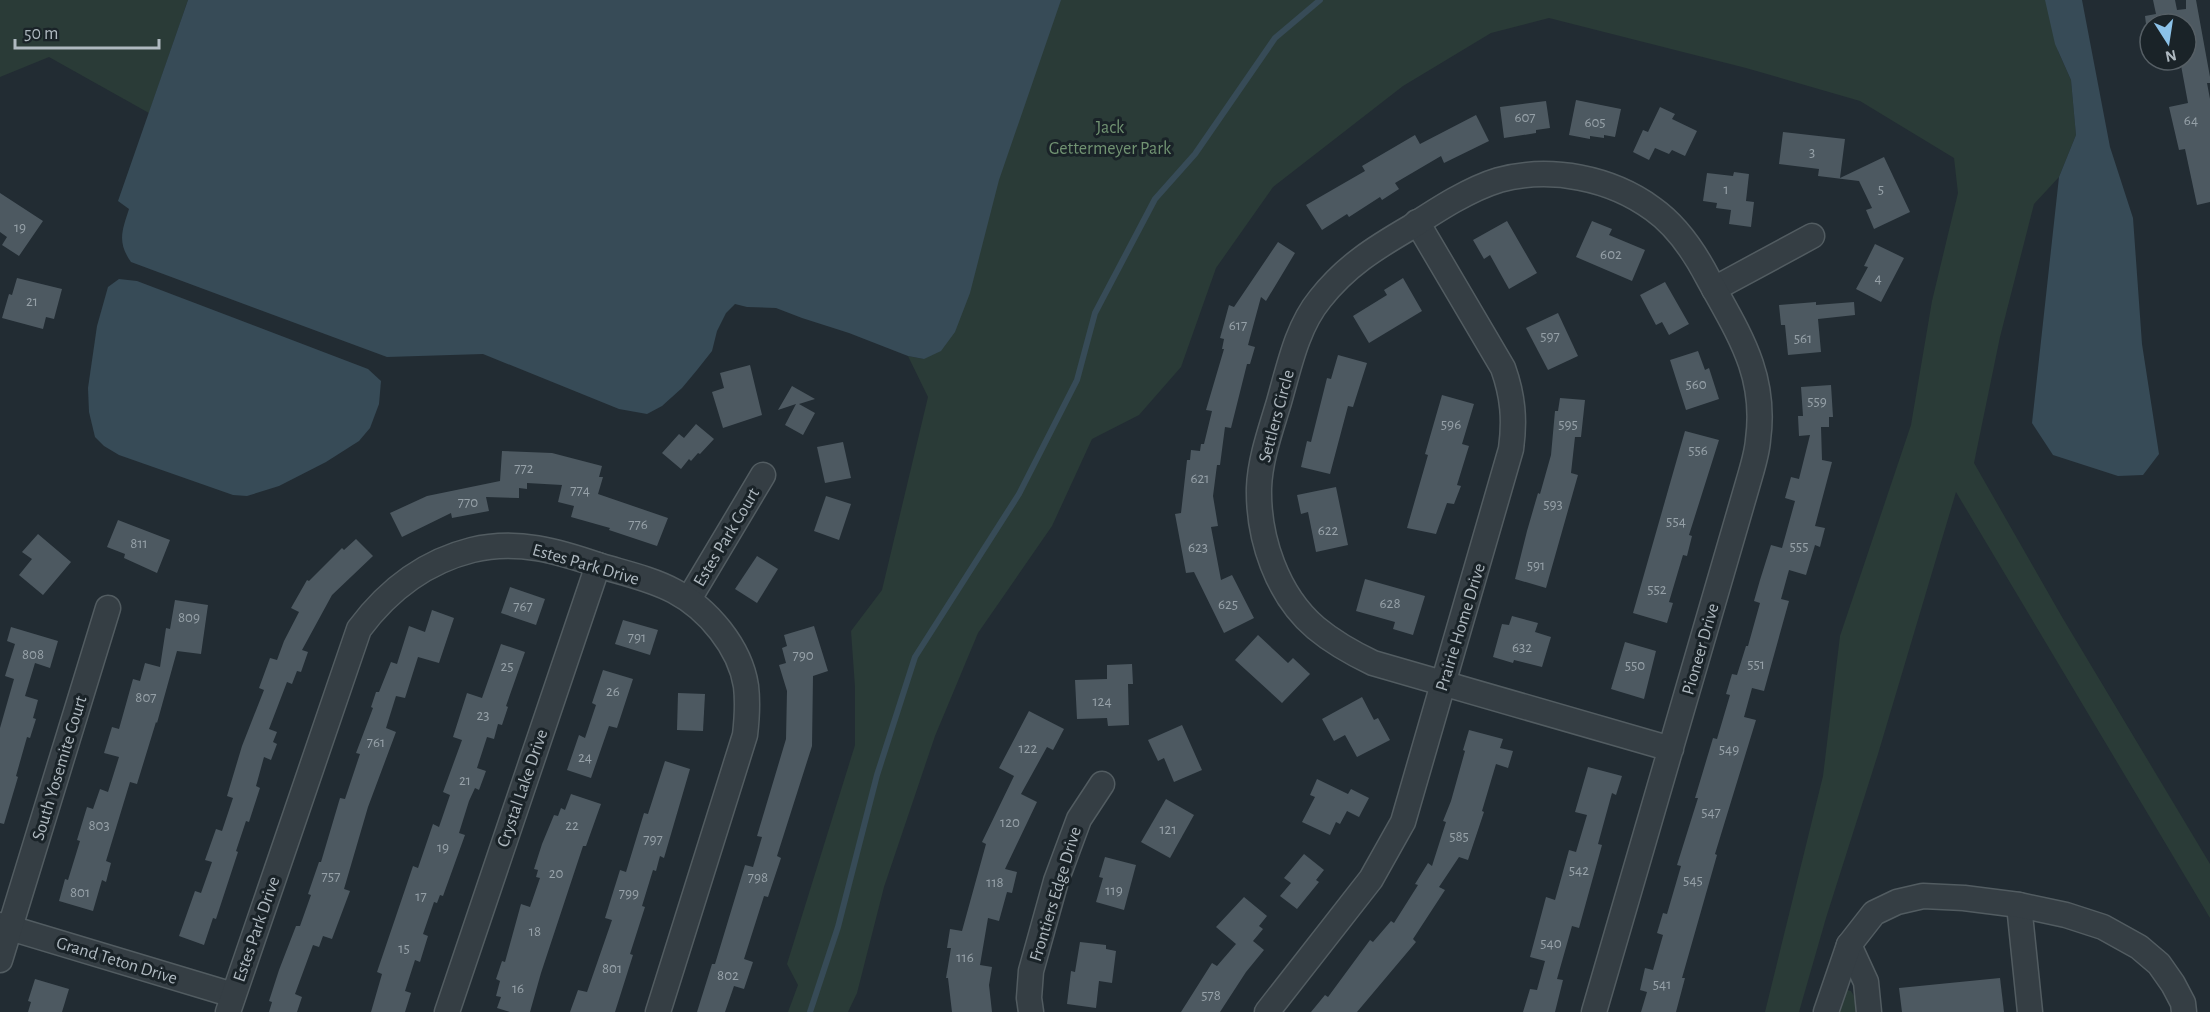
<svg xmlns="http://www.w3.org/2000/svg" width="2210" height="1012" viewBox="0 0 2210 1012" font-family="'Alegreya Sans',sans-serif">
	<rect width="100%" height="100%" fill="#222c33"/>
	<!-- green -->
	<g fill="#2a3b37">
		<path d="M0,0H188L149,113L49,57L0,77Z"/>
		<path d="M1009,0H2064L2058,51L2071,80L2076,135L2059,177L2034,204L2000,337L1974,463L2062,617L2210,864V918L1956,492L1878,754L1826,918L1799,1012H1765L1823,776L1840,636L1911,425L1932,301L1958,193L1954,158L1860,101L1746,68L1549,18L1491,33L1403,86L1273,187L1216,268L1181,367L1139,415L1092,439L1052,526L978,633L935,736L884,887L857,993L848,1012H788L798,985L787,964L855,745V687L851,631L882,590L928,397L908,356L924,359Z"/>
		<path d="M1843,989L1851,991L1855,998L1858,1012H1833Z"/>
	</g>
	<!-- water -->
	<g fill="#374b57">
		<path d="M188,0H1061L999,180L970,293L955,332L941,351L924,359L908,356L849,333L802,318L776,308L747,307L735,304L726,313L717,331L712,351L697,370L682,388L662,406L647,414L619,409L483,354L387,357L131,262C117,242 122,231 129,209L118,201Z"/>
		<path d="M2045,0H2082L2110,147L2133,218L2142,344L2159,454L2143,475L2118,476L2053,455L2032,423L2059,177L2076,135L2071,80L2055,44Z"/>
		<path d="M119,279L137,281L368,369L381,381L379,404L370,428L359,441L326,462L279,486L247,496L233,495L119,455L104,446L95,437L89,412L88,388L97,326L108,287Z"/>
	</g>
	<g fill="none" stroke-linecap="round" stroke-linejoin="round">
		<!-- stream -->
		<path stroke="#374b57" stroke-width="6" d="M810,1012L838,927L877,775L915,657L1019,494L1077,380L1095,313L1155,199L1195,154L1275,38L1320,0"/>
	</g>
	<!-- building -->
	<g fill="#4d5961">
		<path d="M2153,0H2175L2177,10L2186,9V0H2196L2210,77V83H2207L2210,99V202L2197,205L2185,149L2179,150L2169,107L2188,103L2180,60H2186V24H2146L2145,16L2156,14Z"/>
		<path d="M1576,100L1621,109L1615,137L1604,135V138L1590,136V139L1569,135Z"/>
		<path d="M1546,101L1550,128L1536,130V133L1504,138L1500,107Z"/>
		<path d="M1660,107L1675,114L1672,119L1697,131L1685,156L1672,150L1669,154L1655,148L1649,160L1633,152L1643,130L1648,132Z"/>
		<path d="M1476,115L1489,141L1444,163L1441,156L1395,183L1399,189L1382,200L1380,197L1349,217L1347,214L1322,230L1306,205L1365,171L1362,166L1415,135L1420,144Z"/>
		<path d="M1783,132L1845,139L1840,178L1884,157L1910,212L1874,229L1866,210L1872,208L1859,181L1818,176L1819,169L1779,164Z"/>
		<path d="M1734,172L1749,174L1746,201L1754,202L1751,227L1729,224L1731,210L1716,208L1717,203L1703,201L1707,173L1733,176Z"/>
		<path d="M0,193L43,221L19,256L2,245L7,237L0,232Z"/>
		<path d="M1507,221L1537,273L1509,289L1490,255L1484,259L1473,240Z"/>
		<path d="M1592,221L1612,229L1609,235L1645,250L1632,281L1576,257Z"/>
		<path d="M1278,242L1295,253L1266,301L1261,297L1248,345L1255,347L1250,364H1247L1231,428L1225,427L1220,465H1217L1213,496L1218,526L1211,527L1221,580L1232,575L1254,618L1224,633L1194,572L1186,573L1175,514L1181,513L1187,460H1190L1191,450L1200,451L1201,444H1204L1212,411L1206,410L1224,349H1222L1224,339L1220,338L1229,305L1234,307Z"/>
		<path d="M1875,244L1904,258L1881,302L1856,289L1868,267L1864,266Z"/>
		<path d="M17,278L62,289L54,319L46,317L43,329L2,318L9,294L12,295Z"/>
		<path d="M1403,278L1422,311L1369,343L1353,316L1387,295L1384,290Z"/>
		<path d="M1665,282L1689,324L1669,335L1662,322L1656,325L1640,295Z"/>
		<path d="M1816,302V305L1854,302L1855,315L1818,319L1821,352L1788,355L1785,325H1781L1779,305Z"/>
		<path d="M1558,313L1578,356L1548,370L1526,328Z"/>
		<path d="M1698,351L1705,370L1709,368L1719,399L1686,410L1670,360Z"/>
		<path d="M1338,355L1367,363L1353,407L1348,406L1330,474L1301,467L1307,441L1311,442L1327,378L1331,379Z"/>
		<path d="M750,365L762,415L723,428L712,392L724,388L720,373Z"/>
		<path d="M1831,385L1833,417H1829V427H1821L1822,460L1832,462L1815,526L1825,528L1820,547L1815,545L1806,575L1789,570L1781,599L1789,601L1764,691L1752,688L1744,717L1756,720L1715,854L1717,855L1682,978H1685L1676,1012H1641L1647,992L1640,990L1645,968L1653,970L1663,935L1657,933L1663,913L1667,914L1681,866L1677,865L1698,798H1695L1713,738L1717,739L1730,695L1726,694L1732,674L1737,675L1746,646H1748L1760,603L1754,601L1760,580L1771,545L1782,548L1795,501L1785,498L1791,477L1799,479L1810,435L1799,436L1798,416H1803L1801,387Z"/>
		<path d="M792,386L815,399L799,404L815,413L803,435L785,425L796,404L778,410Z"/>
		<path d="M1442,395L1474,404L1462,444L1469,446L1457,485L1461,486L1454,504L1447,503L1436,534L1407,528L1428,455L1425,454Z"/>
		<path d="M1560,398L1585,400L1581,437H1575L1571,473L1578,475L1546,588L1515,579L1527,531L1538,493L1540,494L1551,455L1555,411H1558Z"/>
		<path d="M696,424L714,439L700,454L698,453L691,461L689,459L681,469L662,453L679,434L684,438Z"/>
		<path d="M1685,431L1719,440L1689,535L1692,536L1687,556L1683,555L1669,602L1673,603L1667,623L1633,613Z"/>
		<path d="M843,442L851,478L825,483L817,447Z"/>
		<path d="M502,451L552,453L602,466L599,477H603L598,494L668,518L657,546L609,530L610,528L571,517L574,506L558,502L562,485L527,483V489L519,488V498L486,497L489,511L452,518L451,513L402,537L390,513L427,496L500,481Z"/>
		<path d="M1336,487L1348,545L1316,552L1308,512L1301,514L1297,495Z"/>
		<path d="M826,496L851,504L839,540L814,531Z"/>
		<path d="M118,520L170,540L157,573L124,558L125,554L107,547Z"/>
		<path d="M38,534L71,562L43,595L19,575L32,559L22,552Z"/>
		<path d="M356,539L373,556L332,595L302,650L308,652L301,672L297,671L292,684L287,682L269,729L277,732L273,742L277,744L271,760L264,757L256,786L260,788L249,822L246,821L236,851L238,852L216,919L213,918L204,945L179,936L195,891L201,893L212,862L205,860L216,829L222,831L233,798L227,796L242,746L264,690L259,688L270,658L277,660L284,641L299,612L291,608L307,580L309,581L342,548L344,550Z"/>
		<path d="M757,556L778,569L757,603L735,589Z"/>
		<path d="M1365,579L1425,596L1413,635L1393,629L1395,622L1356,611Z"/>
		<path d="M510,587L545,599L536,625L501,613Z"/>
		<path d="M175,600L208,605L201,654L177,651L157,723L156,722L137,784L130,782L106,861L111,863L106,882L102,880L93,911L59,901L65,879L68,880L80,841L77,840L87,807L93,809L100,789L108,792L119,757L104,753L112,727L119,729L133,679L140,681L145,663L160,667L166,628L170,629Z"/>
		<path d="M432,610L454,618L439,663L418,657L405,698L396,696L386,728L396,732L368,807L344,889L350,891L332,939L323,936L319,947L313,945L295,994L302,997L297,1012H269L272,1002L269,1001L279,970L296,926H300L311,895L308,894L319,862H321L340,798L345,799L360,754L356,753L373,708L371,707L376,692H379L391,662L397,664L409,626L425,632Z"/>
		<path d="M1512,616L1538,623L1535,632L1551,637L1542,667L1514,660L1513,663L1493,657L1502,624L1509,625Z"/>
		<path d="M623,620L658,630L650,655L615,644Z"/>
		<path d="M814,626L828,671L813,676L812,746L777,856L781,858L768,897L764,896L744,959L753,962L744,989L734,986L725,1012H697L712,964H715L745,865L753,867L762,837L757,836L786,739L787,691L779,665L786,663L782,648L787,646L784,635Z"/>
		<path d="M11,627L58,641L50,668L35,663L25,696L38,700L33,718L36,719L30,738L27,737L16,776L18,777L4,824L0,823V728L14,679L5,676L15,644L7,641Z"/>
		<path d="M1258,635L1288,663L1293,658L1310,674L1282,703L1235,660Z"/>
		<path d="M1625,642L1656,651L1644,699L1611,689Z"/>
		<path d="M501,644L525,652L506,706L508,707L502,725L498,724L494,739L487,737L477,768L486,771L479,790L475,788L469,801L459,833L465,835L443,896L440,895L437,903L434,902L423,934L428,936L420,962L415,960L405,991L411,993L405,1012H371L382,974L377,972L413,866L418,868L433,824L439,827L450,795L443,792L462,740L453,737L467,693L482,698Z"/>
		<path d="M1132,664L1133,684H1128L1129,725L1108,726L1107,718L1077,719L1075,680L1107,679V665Z"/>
		<path d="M603,670L633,679L617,728L609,726L591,778L567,770L579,735L585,738L596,705L592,703Z"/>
		<path d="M678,693L705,694L703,731L677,730Z"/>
		<path d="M1362,697L1374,720L1378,718L1390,740L1357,757L1345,735L1334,741L1322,719Z"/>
		<path d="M1029,711L1064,729L1053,750L1047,747L1021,794L1037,802L1005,869L1017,872L1012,893L1007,892L999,921L988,918L980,965L992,967L989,985L992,1012H952L948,978H946L951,948H947L950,929L962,931L986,844L982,842L1014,776L999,768Z"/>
		<path d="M1182,725L1202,770L1174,782L1164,758L1158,761L1148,740Z"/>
		<path d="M1469,730L1503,739L1500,748L1513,751L1508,768L1496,764L1482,811L1484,812L1468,860L1459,857L1439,887L1445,890L1413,939L1416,942L1357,1012H1311L1325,995L1328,997L1370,940L1373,942L1391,921L1394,923L1418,885L1415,884L1428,863L1432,866L1446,822L1443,821L1451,801L1465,751L1463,750Z"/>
		<path d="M665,761L690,769L664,858L660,856L656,871L653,870L642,906L645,907L630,954L633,955L615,1012H570L578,990L587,992L612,920L605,918L620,870L626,872L644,813L648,814Z"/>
		<path d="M1588,767L1622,776L1616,795L1612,793L1598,844L1602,845L1579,928L1572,926L1557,979L1563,980L1555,1012H1523L1530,989L1537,990L1545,961L1530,957L1546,897L1555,900L1569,850L1576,852L1587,815L1575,812Z"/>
		<path d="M1317,779L1348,794L1351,789L1369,798L1359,817L1347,811L1340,824L1336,822L1330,835L1302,822L1315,797L1310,795Z"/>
		<path d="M571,794L601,804L586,846H583L541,973L530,1012H510L497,1008L501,997L496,996L500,981L496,979L502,961L505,962L521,904L530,907L540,878L536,877L538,870L534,869L542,844L554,815L558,816L561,808L565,810Z"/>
		<path d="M1166,799L1194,815L1170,858L1141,842Z"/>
		<path d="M1304,854L1324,870L1316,880L1319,882L1297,909L1280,896L1291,883L1284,878Z"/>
		<path d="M1105,857L1136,865L1124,910L1096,902L1103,878L1099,877Z"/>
		<path d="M1244,897L1267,916L1259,926L1263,929L1253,941L1264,950L1246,972L1220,1012H1181L1212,963L1217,966L1236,944L1216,927Z"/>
		<path d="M1080,942L1106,945V949L1116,951L1112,983L1099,981L1096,1008L1067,1004L1071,971L1075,972Z"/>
		<path d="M2000,978L2004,1012H1902L1899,988Z"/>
		<path d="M35,979L69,989L62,1012H28L31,1002L28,1001Z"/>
	</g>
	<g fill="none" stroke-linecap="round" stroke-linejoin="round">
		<!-- minor casing -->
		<g stroke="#525c61" stroke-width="27">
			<g id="minor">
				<path d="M1714,289L1812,236"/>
				<path d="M689,599L763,475"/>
				<path d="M2019,905L2030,1012"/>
				<path d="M0,925L233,995"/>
				<path d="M1849,945L1866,982L1869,1012"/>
				<path d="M0,960L108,608"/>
				<path d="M228,1012L359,629C388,590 424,562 472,550C517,539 558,551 601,566C624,573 652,579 674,591C708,609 740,647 746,686C748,703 747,718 745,735L658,1012"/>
				<path d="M447,1012L598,565"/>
				<path d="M1031,1012L1029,998L1031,971L1056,881L1079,819L1102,784"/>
				<path d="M1267,1012L1371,879L1403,822L1511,449C1515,420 1513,396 1503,368L1417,222"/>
				<path d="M1594,1012L1748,483C1752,469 1757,454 1758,440C1767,374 1738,333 1708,278C1695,253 1677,226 1653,209C1611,178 1551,166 1499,180C1469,189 1437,210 1411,227C1375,248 1346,266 1320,299C1297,327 1289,367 1279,402C1271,429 1260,459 1259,488C1258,538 1277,595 1316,628C1334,643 1352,653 1373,663L1671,749"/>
				<path d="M1826,1012L1849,945L1874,913L1897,902L1923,896L1964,898L2019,905L2066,915L2103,927L2139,947L2159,964L2173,984L2183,1003L2184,1012"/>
			</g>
		</g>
		<!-- minor -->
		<use href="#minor" stroke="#353e44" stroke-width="24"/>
	</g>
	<g text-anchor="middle" stroke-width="6" stroke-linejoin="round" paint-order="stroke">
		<!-- number labels -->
		<g font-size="15" fill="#96a1a8">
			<text x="1525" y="122">607</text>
			<text x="2191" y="125">64</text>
			<text x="1595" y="127">605</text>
			<text x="1812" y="157">3</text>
			<text x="1726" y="194">1</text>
			<text x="1881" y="194">5</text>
			<text x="20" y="232">19</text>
			<text x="1611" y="259">602</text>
			<text x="1878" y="283">4</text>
			<text x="32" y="306">21</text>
			<text x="1238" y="330">617</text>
			<text x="1550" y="341">597</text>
			<text x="1803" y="343">561</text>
			<text x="1696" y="389">560</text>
			<text x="1817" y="406">559</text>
			<text x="1451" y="429">596</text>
			<text x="1568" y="429">595</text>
			<text x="1698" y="455">556</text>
			<text x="524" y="473">772</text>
			<text x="1200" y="483">621</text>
			<text x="580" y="495">774</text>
			<text x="468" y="507">770</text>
			<text x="1553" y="509">593</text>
			<text x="1676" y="526">554</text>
			<text x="638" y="529">776</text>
			<text x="1328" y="535">622</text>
			<text x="139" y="548">811</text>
			<text x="1799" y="551">555</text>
			<text x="1198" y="552">623</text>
			<text x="1536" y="570">591</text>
			<text x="1657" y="594">552</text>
			<text x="1390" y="608">628</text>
			<text x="1228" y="609">625</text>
			<text x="523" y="611">767</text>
			<text x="189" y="622">809</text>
			<text x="637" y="642">791</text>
			<text x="1522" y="652">632</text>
			<text x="33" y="659">808</text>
			<text x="803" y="660">790</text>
			<text x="1756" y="669">551</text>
			<text x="1635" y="670">550</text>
			<text x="507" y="671">25</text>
			<text x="613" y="696">26</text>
			<text x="146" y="702">807</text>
			<text x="1102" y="706">124</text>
			<text x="483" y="720">23</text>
			<text x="376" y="747">761</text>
			<text x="1028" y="753">122</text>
			<text x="1729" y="754">549</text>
			<text x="585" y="762">24</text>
			<text x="465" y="785">21</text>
			<text x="1711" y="817">547</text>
			<text x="1010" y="827">120</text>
			<text x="99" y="830">803</text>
			<text x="572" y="830">22</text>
			<text x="1168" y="834">121</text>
			<text x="1459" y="841">585</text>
			<text x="653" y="844">797</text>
			<text x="443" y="852">19</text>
			<text x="1579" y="875">542</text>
			<text x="556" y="878">20</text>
			<text x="331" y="881">757</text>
			<text x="758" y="882">798</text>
			<text x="1693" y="885">545</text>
			<text x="995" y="887">118</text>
			<text x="1114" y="895">119</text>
			<text x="80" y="897">801</text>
			<text x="629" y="898">799</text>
			<text x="421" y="901">17</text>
			<text x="535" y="936">18</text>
			<text x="1551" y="948">540</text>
			<text x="404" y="953">15</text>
			<text x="965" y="962">116</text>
			<text x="612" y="973">801</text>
			<text x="728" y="980">802</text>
			<text x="1662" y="989">541</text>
			<text x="518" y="993">16</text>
			<text x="1211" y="1000">578</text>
		</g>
		<!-- park labels -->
		<g font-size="18" fill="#719372" stroke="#1a2328">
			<text x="1110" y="133">Jack<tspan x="1110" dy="21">Gettermeyer Park</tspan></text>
		</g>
		<!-- street labels -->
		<g font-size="18" fill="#afb9c0" stroke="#1a2328">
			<text transform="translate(1276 416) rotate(-75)" y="6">Settlers Circle</text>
			<text transform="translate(726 537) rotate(-59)" y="6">Estes Park Court</text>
			<text transform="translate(586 564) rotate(16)" y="6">Estes Park Drive</text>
			<text transform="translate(1460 627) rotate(-73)" y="6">Prairie Home Drive</text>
			<text transform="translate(1700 649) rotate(-74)" y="6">Pioneer Drive</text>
			<text transform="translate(59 768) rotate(-73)" y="6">South Yosemite Court</text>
			<text transform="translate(522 788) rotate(-71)" y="6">Crystal Lake Drive</text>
			<text transform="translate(1055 894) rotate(-73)" y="6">Frontiers Edge Drive</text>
			<text transform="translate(256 929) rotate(-71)" y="6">Estes Park Drive</text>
			<text transform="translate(117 960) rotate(17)" y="6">Grand Teton Drive</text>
		</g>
	</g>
	<!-- north arrow -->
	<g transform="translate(2168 42) rotate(168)"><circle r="28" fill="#1a2328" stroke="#565f65" stroke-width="1.5"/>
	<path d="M0-4.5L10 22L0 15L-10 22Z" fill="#8cc2e8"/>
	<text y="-9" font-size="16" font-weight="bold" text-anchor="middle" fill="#afb9c0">N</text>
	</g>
	<!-- scale -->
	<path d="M15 39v9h144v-9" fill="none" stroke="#afb9c0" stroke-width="3"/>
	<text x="24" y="39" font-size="18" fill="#afb9c0" stroke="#1a2328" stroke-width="4.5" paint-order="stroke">50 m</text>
</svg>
